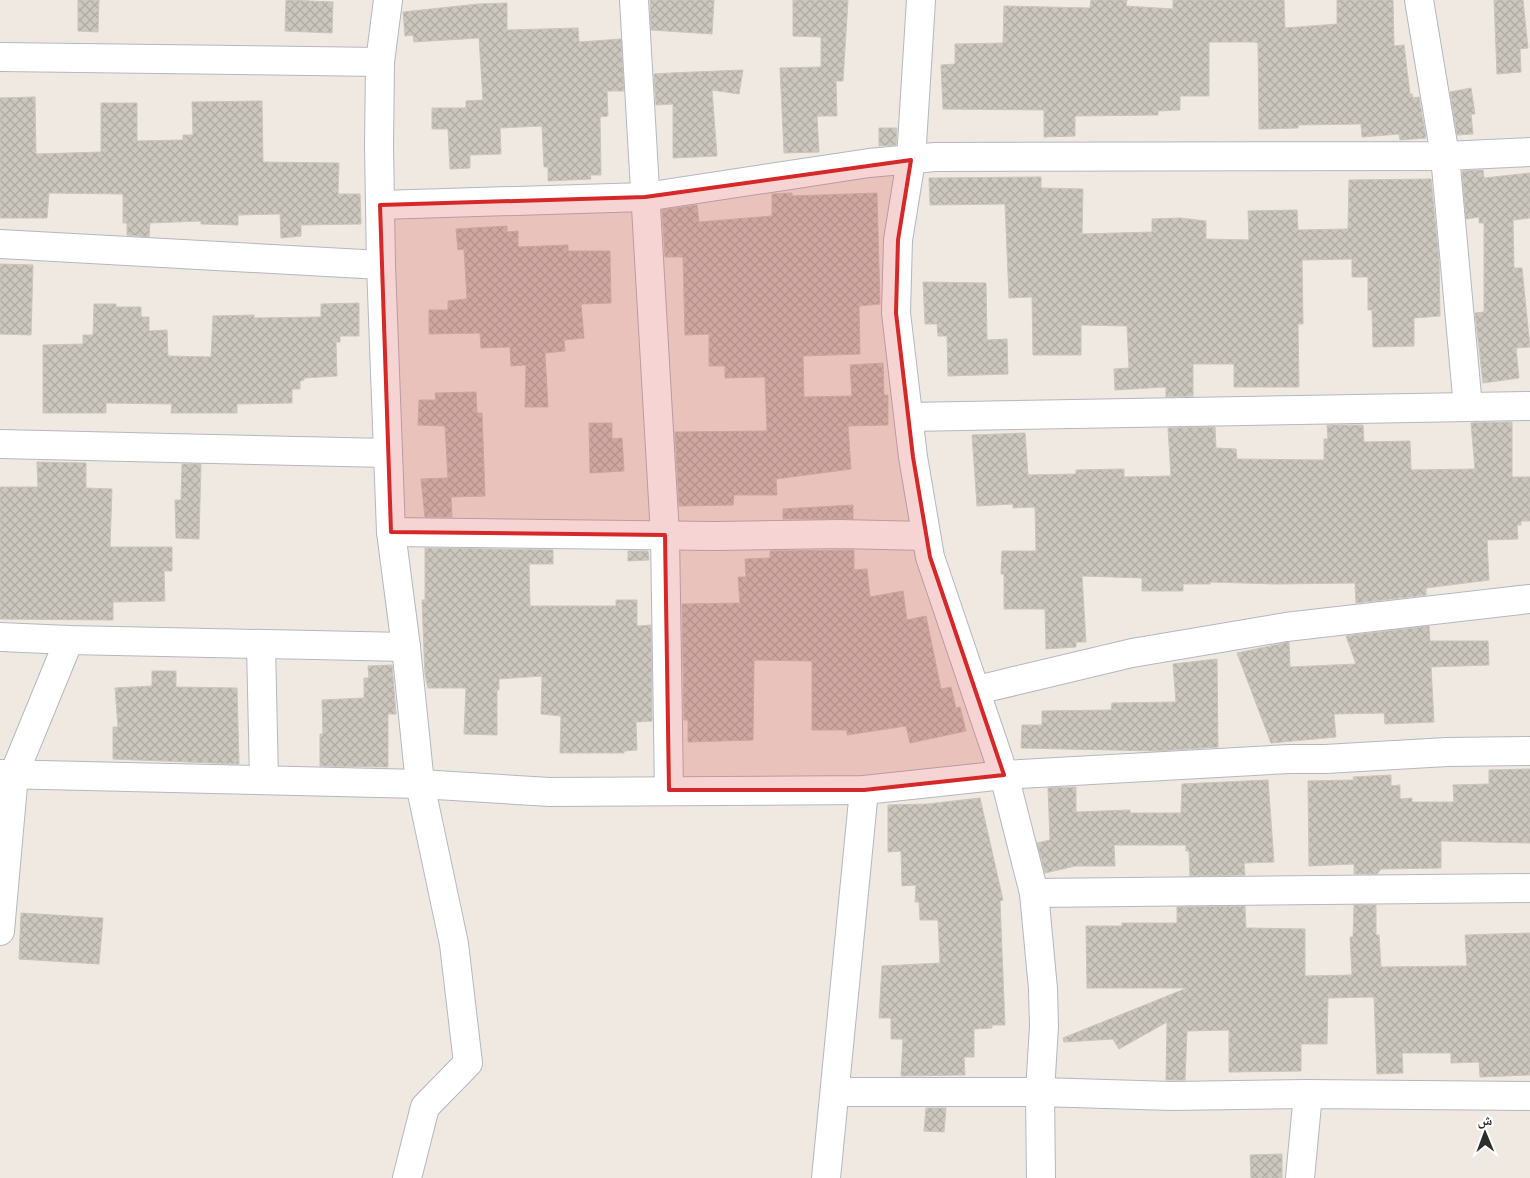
<svg xmlns="http://www.w3.org/2000/svg" width="1530" height="1178" viewBox="0 0 1530 1178" font-family="Lato,'Noto Naskh Arabic',sans-serif">
	<defs>
		<pattern id="building-cross-hatch" width="8" height="8" patternUnits="userSpaceOnUse" patternTransform="scale(1.25)"><rect width="8" height="8" fill="#cbc7bf"/><path d="M0 0l8 8M0 8l8-8" fill="none" stroke="#afaba4"/></pattern>
	</defs>
	<rect width="100%" height="100%" fill="#efe9e1"/>
	<!-- building -->
	<g fill="url(#building-cross-hatch)" stroke="#cbc5ba">
		<path d="M78,0H99L98,32L78,31Z"/>
		<path d="M286,0L333,2L332,33L285,31Z"/>
		<path d="M650,0H714L712,34L651,30Z"/>
		<path d="M793,0H848L843,81H836L837,116H817L819,152L784,153L780,68L821,67V37L793,36Z"/>
		<path d="M1091,0H1127L1126,6L1173,9V0H1284L1285,28L1337,24V0H1393L1394,46L1404,45L1410,94H1412L1413,98L1419,97L1426,138L1400,140L1399,134L1362,137L1361,124L1298,125V128L1259,129L1258,43L1254,42H1209V96H1180V110L1158,111V115L1075,116V136L1044,137V110L943,109L941,65L955,64V44L1003,43L1004,6L1090,8Z"/>
		<path d="M1494,0H1523L1528,48L1520,49L1521,72L1497,74Z"/>
		<path d="M507,3V30L578,28L579,42L621,39L624,91H607L608,116L600,117L601,175H590L591,179L548,181V167H544L542,126L500,128L501,154L470,155V168L450,169L448,129H432V108H466V101L483,100L479,38L414,42L413,35L405,36L403,12L478,4Z"/>
		<path d="M743,70L739,94L712,90L717,156L673,158V104L656,105L654,74L669,73L670,75V73Z"/>
		<path d="M1471,88L1475,114H1471L1473,134L1457,135L1450,92Z"/>
		<path d="M35,97L36,154L101,152V103H137V141L183,140V135H193L192,102L262,101L263,162L339,163L338,194H360L361,224L301,225V236L281,238L280,214L238,215V225L201,224V221L150,223L149,237L127,235V223H123V194L49,193L47,218H0V98Z"/>
		<path d="M879,128H897L896,145L879,146Z"/>
		<path d="M1483,170L1484,178L1530,173V218L1513,220L1514,268H1522L1530,347L1516,348L1519,378L1483,383L1475,313L1484,312V223H1479V217L1466,219L1462,171Z"/>
		<path d="M1041,177V188L1083,189L1082,234L1152,232V219L1180,218L1206,221V239L1249,240L1248,211L1297,210L1298,230L1348,229L1349,180L1431,179L1439,260L1440,316L1414,318V346L1373,347L1372,310H1368V277H1352V259L1302,260L1303,324H1298L1299,387H1234V364H1193V396L1166,397V387L1115,390L1114,369L1129,368L1127,326L1081,325V355H1033L1032,297L1009,298L1005,204L930,205L929,178Z"/>
		<path d="M792,193V196L877,193L880,304L859,306L860,354L803,356L804,397L852,396L850,365L883,363L884,395H888V425L848,426L851,469L776,479L777,495H734L733,505L679,506L675,432L767,431L765,377L725,378V366H709V334L685,335L683,257H665L662,210L697,205L699,222L772,216V194Z"/>
		<path d="M507,226V232L518,231V247L568,245V251H610L611,303L581,304L584,338L564,340L565,351L545,353L548,407H525L526,365L511,366L510,347L481,348L480,333L429,334V310H448V301L467,299L464,249L458,250L456,229Z"/>
		<path d="M0,264L33,265L31,335L0,334Z"/>
		<path d="M923,282L986,283L987,340L1007,339L1008,374L948,376L947,336H938L937,324H925Z"/>
		<path d="M359,303V336H340V342H336L337,376L304,378V380L300,381V389H292V403L237,404V413H171L172,404L106,403V413H43V345L83,344V335H93L94,304H116V307H141V317H149V331L167,330L168,356L211,357L213,316L254,315V318L321,317V304Z"/>
		<path d="M476,392L477,413H482L485,496L451,497L452,517H425L421,479L448,478L445,426L418,425L419,400H436L435,393Z"/>
		<path d="M1512,422V477H1530V521H1521V525H1517L1518,539L1487,540L1489,580L1426,588V595L1356,603L1355,583L1276,584L1210,582V584H1183V591H1142V578L1082,576L1086,642H1076V647L1046,649L1045,609H1004V574H1001L1002,551H1036L1035,507L1013,508V504L977,506L972,435L1025,433L1028,475L1076,474V470L1124,469V477L1171,476L1168,428L1215,427L1216,448L1236,449L1237,459L1324,460V439H1328L1327,425H1363L1364,442L1410,441L1411,470L1475,469L1471,423Z"/>
		<path d="M589,423H612V439L622,438L624,471L590,473Z"/>
		<path d="M37,462L86,463V488L112,489L110,547H172V571H164L165,601L113,602V620L0,619V487H38Z"/>
		<path d="M182,464H201L199,539L176,538L175,500H181Z"/>
		<path d="M853,505V519H783V509Z"/>
		<path d="M425,548L553,550V564H529L530,606H616V600H637V626L651,625L652,721L636,722L637,750L624,751V753H560L561,716L541,714L542,676L499,679V690H497V735L464,734L466,688H428L425,675L422,600H425Z"/>
		<path d="M854,550V570L867,569L870,597L903,591L907,620L926,616L941,689L951,687L956,708L960,707L966,731L910,743L906,726L847,735V730H812V661L754,660L753,740L688,742V720H684L682,604L740,603L738,577H746L745,559L770,558V551Z"/>
		<path d="M628,551H648L649,560L628,561Z"/>
		<path d="M1429,626L1430,641H1488L1489,665L1431,667L1434,722L1385,724L1384,713L1334,714L1336,737L1271,743L1237,653L1289,642L1290,667L1356,664L1346,636Z"/>
		<path d="M1217,659L1218,747L1156,751L1021,748L1022,725H1042V711L1111,710L1112,703L1176,702L1173,664Z"/>
		<path d="M392,665L396,714H388V767L320,766V734H323L322,700L364,698V678H369L368,666Z"/>
		<path d="M152,671H176V687L237,688L239,764L113,759V727H118L115,688L152,686Z"/>
		<path d="M1530,769V843L1441,841V868L1381,869L1377,874H1354V864L1309,866L1308,781L1354,780L1353,777L1391,775V786L1400,785V799L1412,798V802H1454L1453,785L1489,784V770Z"/>
		<path d="M1268,780L1274,862L1244,863L1245,875L1190,876L1189,851H1186V845H1114L1115,866H1075L1045,873L1037,843L1050,840L1048,788L1076,787V812L1130,810V813H1181L1182,784Z"/>
		<path d="M980,798L1003,900L1000,901L1005,1025H992V1028L974,1029V1057H964L965,1075L901,1076L903,1039H891V1018H879L882,966L940,963L938,920H920L919,902H915L916,885L902,886L901,851L888,852V805L927,804Z"/>
		<path d="M1354,905H1376V935H1379L1381,967L1467,966L1465,935L1530,933V1075L1480,1077L1479,1062L1451,1063V1053H1402L1403,1073L1377,1074L1374,997L1328,998L1327,1044H1301V1071L1229,1072V1030L1187,1031L1185,1080H1166L1167,1022L1119,1049L1113,1039L1064,1042L1063,1038L1187,988H1087L1086,926H1122V923H1177V907L1245,906L1246,928L1305,929V976L1352,975L1350,937H1353Z"/>
		<path d="M21,913L103,918L99,964L19,959Z"/>
		<path d="M926,1108H946L944,1132L924,1131Z"/>
		<path d="M1282,1154V1178H1251L1250,1155Z"/>
	</g>
	<g fill="none" stroke-linecap="round" stroke-linejoin="round">
		<!-- minor casing -->
		<g stroke="#b4b7c1" stroke-width="30">
			<g id="minor">
				<path d="M388,0L380,62L379,146L381,265L391,532L406,647L420,784L454,944L468,1063L425,1107L407,1178"/>
				<path d="M634,0L665,535L669,790"/>
				<path d="M921,0L911,160L898,240L896,313L913,457L930,557L1004,775L1034,893L1043,989L1044,1026L1040,1092L1041,1178"/>
				<path d="M1419,0L1445,156L1468,407"/>
				<path d="M0,57L380,62"/>
				<path d="M380,205L645,197L869,163L935,157L1445,156L1530,152"/>
				<path d="M0,244L381,265"/>
				<path d="M909,417L1530,406"/>
				<path d="M0,444L387,453"/>
				<path d="M391,532L714,536L840,534L925,536"/>
				<path d="M0,637L69,640L406,647"/>
				<path d="M261,645L264,780"/>
				<path d="M977,690L1132,653L1286,627L1530,599"/>
				<path d="M0,774L420,784L550,792L864,790L1004,775L1289,759H1325L1447,752L1530,751"/>
				<path d="M1034,893L1530,888"/>
				<path d="M0,931L14,774L69,640"/>
				<path d="M836,1092H1040L1172,1096L1308,1094L1530,1096"/>
				<path d="M826,1178L864,790"/>
				<path d="M1300,1178L1308,1094"/>
			</g>
		</g>
		<!-- minor -->
		<use href="#minor" stroke="#fff" stroke-width="28"/>
	</g>
	<!-- marked area -->
	<path fill="#d62828" fill-opacity="0.2" stroke="#d62828" stroke-width="4" stroke-linejoin="round" d="M911,160L898,240L896,313L913,457L930,557L1004,775L864,790H669L665,535L391,532L380,205L645,197Z"/>
	<!-- north arrow -->
	<g transform="translate(1485 1133) rotate(359)" stroke="#ffffff" stroke-width="4" paint-order="stroke">
	<path d="M0-4L9 19L0 12L-9 19Z" fill="#2e2e2e"/>
	<text y="-8" font-size="14" font-weight="bold" text-anchor="middle" fill="#2e2e2e">ش</text>
	</g>
</svg>
